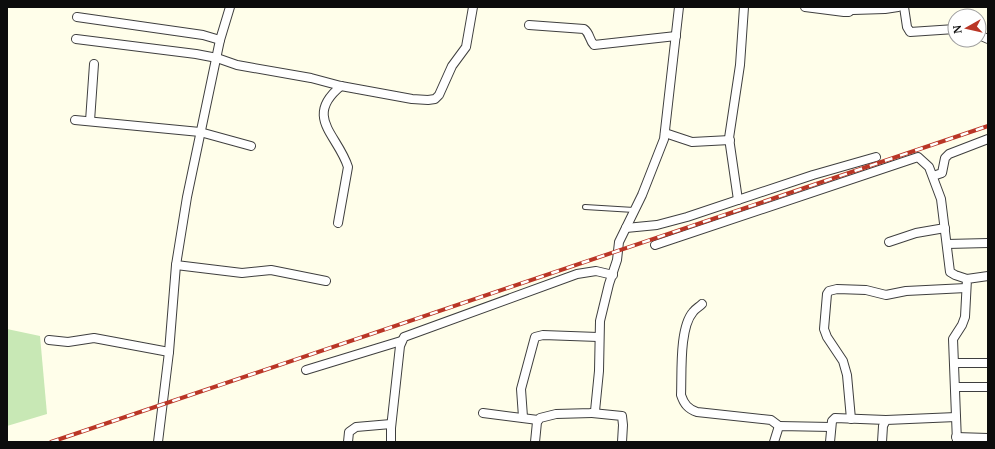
<svg xmlns="http://www.w3.org/2000/svg" width="995" height="449" viewBox="0 0 995 449" font-family="'PT Serif',serif">
	<rect width="100%" height="100%" fill="#fffeea"/>
	<!-- green -->
	<path fill="#c8e8b5" d="M7,329L40,336L47,414L7,426Z"/>
	<g fill="none" stroke-linecap="round" stroke-linejoin="round">
		<!-- lane casing -->
		<g stroke="#3f3f3f" stroke-width="6">
			<path id="lane" d="M585,207L634,210"/>
		</g>
		<!-- street casing -->
		<g stroke="#3f3f3f" stroke-width="10">
			<g id="street">
				<path d="M805,7L844,12H849L855,7"/>
				<path d="M904,7L907,27L910,32L955,29"/>
				<path d="M853,10L885,9L898,7"/>
				<path d="M77,17L203,35L220,40"/>
				<path d="M529,25L584,29C590,33 589,40 594,45L676,36"/>
				<path d="M979,35L988,39"/>
				<path d="M76,39L196,54L217,58L237,65L311,78L341,86L412,99L428,100L435,99L439,95L452,66L466,47L473,7"/>
				<path d="M75,120L200,132L251,146"/>
				<path d="M90,121L94,64"/>
				<path d="M665,133L692,142L730,140"/>
				<path d="M933,176L942,173L945,158L949,154L988,139"/>
				<path d="M738,200L729,138L740,65L744,7"/>
				<path d="M338,223L348,167C338,135 303,117 341,86"/>
				<path d="M626,228L657,225L687,217L813,175L876,157"/>
				<path d="M889,242L916,233L945,228"/>
				<path d="M947,244L988,243"/>
				<path d="M655,245L918,157L929,167L941,199L950,272L955,275L967,279"/>
				<path d="M176,265L242,273L271,270L326,281"/>
				<path d="M702,304C699,307 695,309 693,312C679,328 682,374 681,395C684,404 688,409 697,412L771,420L779,426"/>
				<path d="M49,340L68,342L94,338L169,352"/>
				<path d="M954,363H988"/>
				<path d="M306,370L401,341"/>
				<path d="M955,387H988"/>
				<path d="M483,413L538,420"/>
				<path d="M592,413L622,416L623,425L622,442"/>
				<path d="M523,417L521,389L535,337L543,335L598,337"/>
				<path d="M851,419L847,375L843,361L827,337L824,329L827,294L829,291L837,289L866,290L886,295L906,291L966,288"/>
				<path d="M956,437L988,438"/>
				<path d="M158,442L169,352L176,265L187,197L220,40L230,7"/>
				<path d="M348,442L349,432L356,427L391,424"/>
				<path d="M391,442V428L400,346L404,337L577,274L596,271L613,275"/>
				<path d="M535,442L537,422L540,418L556,414L592,413L595,411L599,371L600,321L609,284L617,260L619,242L642,195L664,139L679,7"/>
				<path d="M774,442L779,426L831,427"/>
				<path d="M830,442L832,421L835,418L886,420"/>
				<path d="M882,442L883,426L886,420L956,417"/>
				<path d="M957,442L953,339L962,325L965,317L967,279L988,276"/>
			</g>
		</g>
		<!-- lane -->
		<use href="#lane" stroke="#fff" stroke-width="4"/>
		<!-- street -->
		<use href="#street" stroke="#fff" stroke-width="8"/>
		<!-- rail casing -->
		<g stroke="#ba3626" stroke-width="4">
			<path id="rail" d="M51,442L988,126"/>
		</g>
		<!-- rail -->
		<use href="#rail" stroke="#fff" stroke-width="2.5" stroke-dasharray="8" stroke-linecap="butt"/>
	</g>
	<!-- border -->
	<rect width="995" height="449" fill="none" stroke="#0c0c0c" stroke-width="16"/>
	<!-- north arrow -->
	<g transform="translate(967 28) rotate(262)"><circle r="19" fill="#ffffff" stroke="#9e9e9e"/>
	<path d="M0-3L7 15L0 10L-7 15Z" fill="#ba3626"/>
	<text y="-6" font-size="11" font-weight="bold" text-anchor="middle" fill="#0c0c0c">N</text>
	</g>
</svg>
